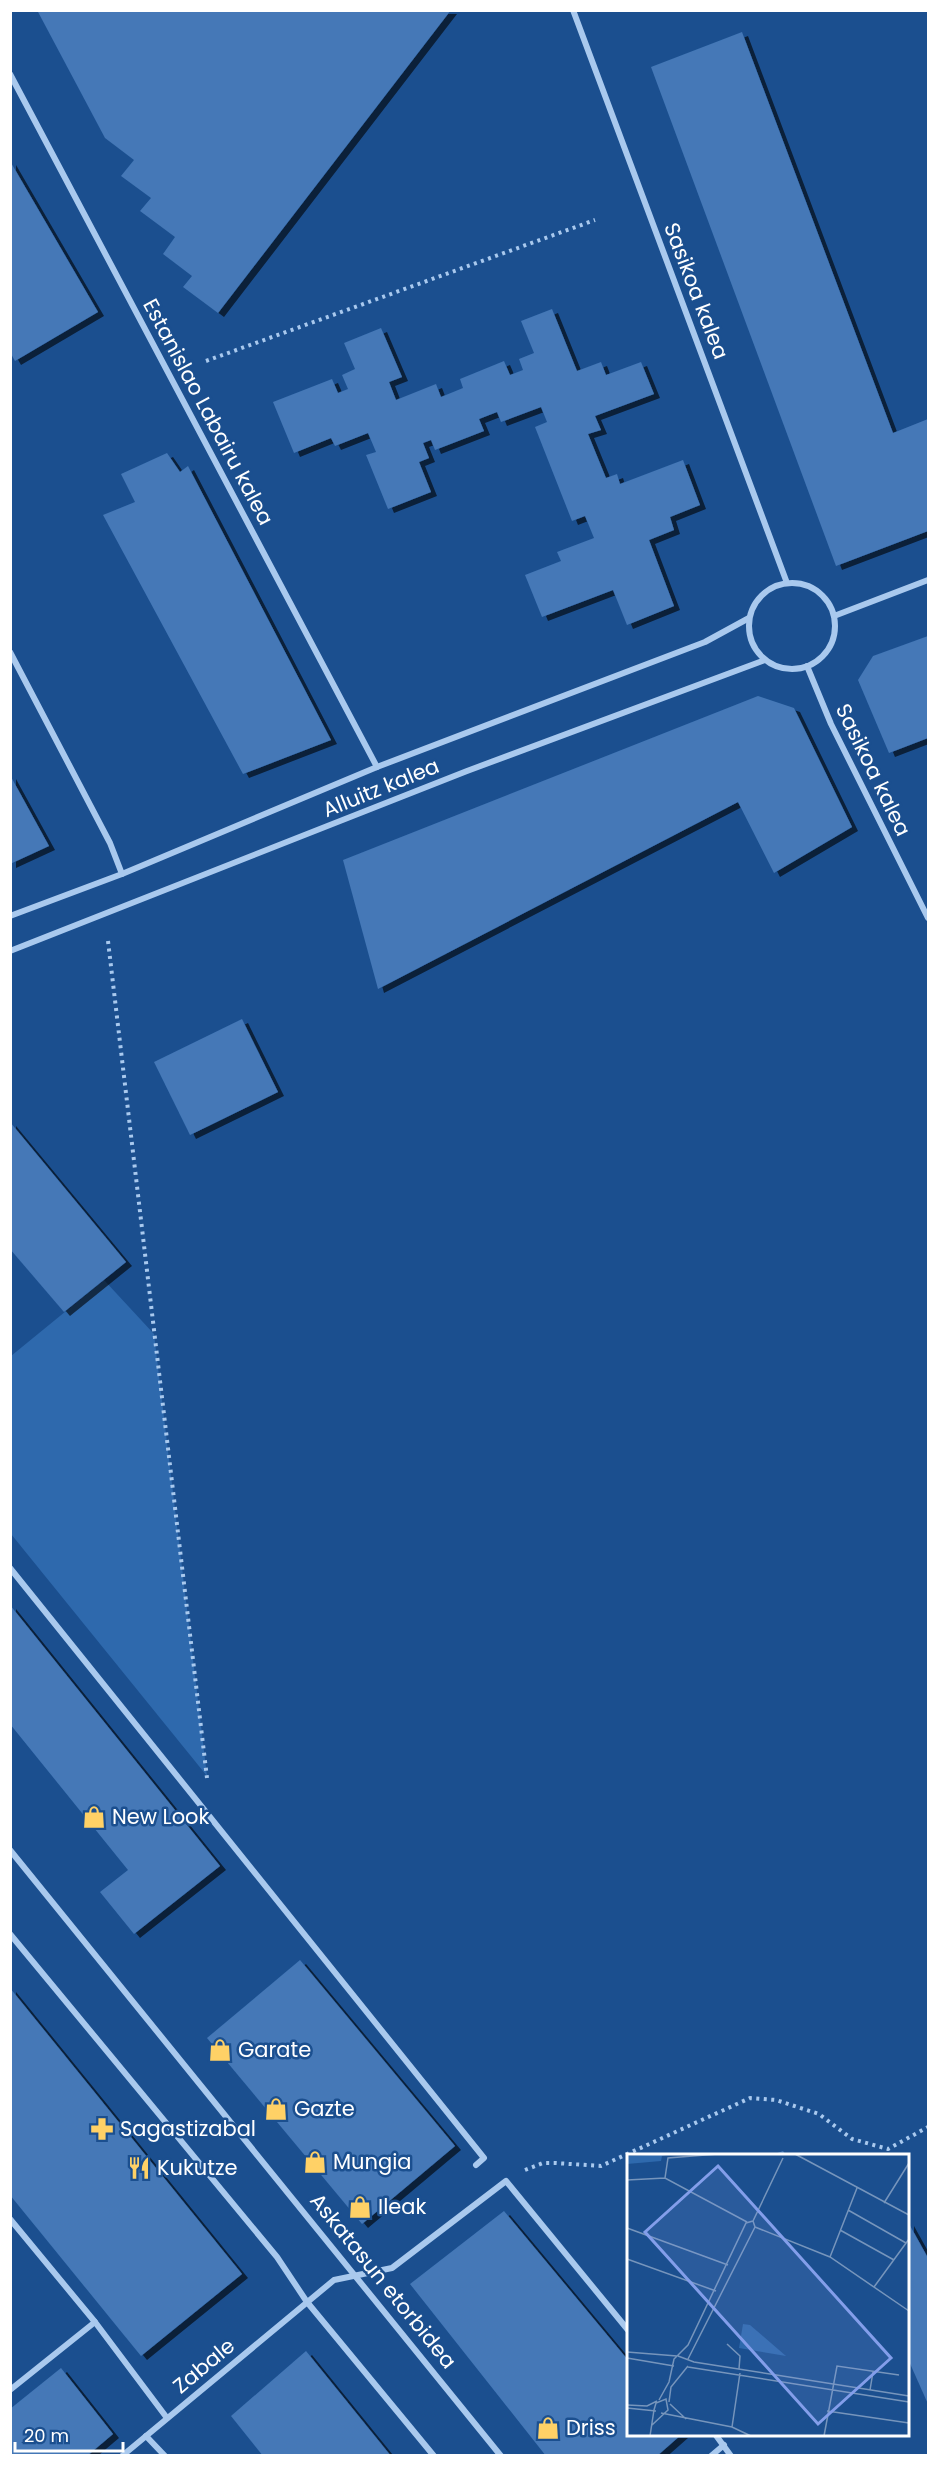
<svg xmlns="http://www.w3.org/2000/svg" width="939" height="2466" viewBox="0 0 939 2466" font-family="Poppins,sans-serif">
	<defs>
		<filter id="shadow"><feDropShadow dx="6" dy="4" stdDeviation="0" flood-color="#0009"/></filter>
	</defs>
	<rect width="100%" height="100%" fill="#1b4f8f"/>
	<!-- green -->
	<path fill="#2e69ad" d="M104,1280L154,1334L207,1776L11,1534V1356Z"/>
	<!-- building -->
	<g fill="#4478b7" filter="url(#shadow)">
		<path d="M37,10H451L218,313L183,287L192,276L163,254L175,237L140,211L151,198L121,176L134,160L105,138Z"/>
		<path d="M742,32L893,433L928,419V531L836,566L651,67Z"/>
		<path d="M10,161L98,312L15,361L10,352Z"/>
		<path d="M552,309L577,371L601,362L606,375L641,362L654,394L595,416L601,430L588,434L606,478L617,474L620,484L683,460L700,505L670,517L674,530L649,540L674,606L627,625L613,590L542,617L525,575L561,561L557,552L594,538L585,516L572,521L535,427L547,422L541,407L501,422L497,412L479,419L484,431L435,450L431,440L423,443L429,458L419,462L431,492L388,509L366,455L376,452L368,433L335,446L331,438L294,453L273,402L332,379L338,393L348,389L342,375L355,369L344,343L381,328L402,377L389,382L396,400L436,384L441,397L463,388L460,379L504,361L510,375L523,370L519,359L534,353L521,321Z"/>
		<path d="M167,453L180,472L188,466L331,740L243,774L103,515L135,502L121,474Z"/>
		<path d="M928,636V738L889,753L858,680L873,656Z"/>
		<path d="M758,696L794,708L852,827L774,873L738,802L378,989L343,860Z"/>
		<path d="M10,775L49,846L10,864Z"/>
		<path d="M242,1019L278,1092L190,1135L154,1062Z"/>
		<path d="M10,1122L126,1262L64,1312L10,1249Z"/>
		<path d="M10,1605L220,1866L134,1934L100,1892L128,1870L10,1724Z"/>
		<path d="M300,1960L455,2146L362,2224L207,2038Z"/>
		<path d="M10,1988L242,2274L141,2356L10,2195Z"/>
		<path d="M783,2151L786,2155H772Z"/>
		<path d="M504,2211L628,2360V2434H682L657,2456H546L410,2284Z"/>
		<path d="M908,2222L928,2258V2404L908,2359Z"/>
		<path d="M306,2351L391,2456H263L231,2416Z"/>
		<path d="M61,2368L113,2434L87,2456H10V2409Z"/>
	</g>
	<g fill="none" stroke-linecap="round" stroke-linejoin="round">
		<!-- path -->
		<g stroke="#a9c9ee" stroke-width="4" stroke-dasharray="3 4.5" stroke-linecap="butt">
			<path d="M206,361L595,220"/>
			<path d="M108,941L207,1778"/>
			<path d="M525,2170L543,2163H555L601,2166L750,2098L776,2100L819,2114L852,2139L888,2149L928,2127"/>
		</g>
		<!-- street -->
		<g stroke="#a9c9ee" stroke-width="6">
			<path d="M573,10L787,583"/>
			<path d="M10,74L377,767"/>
			<circle cx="792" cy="626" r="43"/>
			<path d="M834,616L928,580"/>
			<path d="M10,652L110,843L122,874"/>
			<path d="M807,666L831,724L928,918"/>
			<path d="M10,916L122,874L377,767L705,642L749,618"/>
			<path d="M10,951L467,771L765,660"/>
			<path d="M10,1568L484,2158L476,2165"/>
			<path d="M10,1850L501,2456"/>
			<path d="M10,1934L277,2257L307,2302L434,2456"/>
			<path d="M10,2219L95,2322L167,2418"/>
			<path d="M10,2390L95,2322"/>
			<path d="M715,2434L731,2456"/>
			<path d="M146,2436L165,2456"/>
			<path d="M122,2456L334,2280L392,2268L506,2181L628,2330"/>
			<path d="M711,2456L724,2445"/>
		</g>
	</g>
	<!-- icons -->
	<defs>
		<g id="shop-bare" transform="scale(1.8)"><path d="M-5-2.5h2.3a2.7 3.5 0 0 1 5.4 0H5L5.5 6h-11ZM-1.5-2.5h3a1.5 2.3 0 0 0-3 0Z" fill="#ffd166" stroke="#1b4f8f" stroke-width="2.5" paint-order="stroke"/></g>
		<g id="pharmacy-bare" transform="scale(1.8)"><path d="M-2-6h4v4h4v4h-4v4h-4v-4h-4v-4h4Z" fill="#ffd166" stroke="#1b4f8f" stroke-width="2.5" paint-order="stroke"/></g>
		<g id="restaurant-bare" transform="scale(1.8)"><path d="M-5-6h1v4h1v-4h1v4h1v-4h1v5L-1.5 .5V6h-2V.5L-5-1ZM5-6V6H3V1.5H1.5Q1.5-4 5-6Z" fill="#ffd166" stroke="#1b4f8f" stroke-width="2.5" paint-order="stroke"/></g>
	</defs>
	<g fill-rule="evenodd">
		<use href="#shop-bare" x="94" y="1817"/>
		<use href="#shop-bare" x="220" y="2050"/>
		<use href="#shop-bare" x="276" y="2109"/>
		<use href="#pharmacy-bare" x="102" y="2129"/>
		<use href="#shop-bare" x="315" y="2162"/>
		<use href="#restaurant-bare" x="139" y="2168"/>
		<use href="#shop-bare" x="360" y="2207"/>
		<use href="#shop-bare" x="548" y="2428"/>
	</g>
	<g text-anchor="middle" stroke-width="5" stroke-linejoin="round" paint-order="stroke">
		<!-- street labels -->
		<g font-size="21" fill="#fff" stroke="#1b4f8f">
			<text transform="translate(696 291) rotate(69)" y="7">Sasikoa kalea</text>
			<text transform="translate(208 412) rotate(62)" y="7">Estanislao Labairu kalea</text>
			<text transform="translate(873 770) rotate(64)" y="7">Sasikoa kalea</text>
			<text transform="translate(381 788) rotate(-22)" y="7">Alluitz kalea</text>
			<text transform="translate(383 2281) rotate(51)" y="7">Askatasun etorbidea</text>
			<text transform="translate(204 2366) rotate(-40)" y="7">Zabale</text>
		</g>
		<!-- poi labels -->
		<g font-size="21" fill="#fff" stroke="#1b4f8f" text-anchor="start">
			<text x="112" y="1824">New Look</text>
			<text x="238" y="2057">Garate</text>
			<text x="294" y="2116">Gazte</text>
			<text x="120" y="2136">Sagastizabal</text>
			<text x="333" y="2169">Mungia</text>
			<text x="157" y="2175">Kukutze</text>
			<text x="378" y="2214">Ileak</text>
			<text x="566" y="2435">Driss</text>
		</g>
	</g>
	<!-- overview -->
	<g transform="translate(627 2154)">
		<rect width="282" height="282" fill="#1b4f8f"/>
		<path d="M44,0L35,2L34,7L0,10V2ZM116,170L123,171L159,202L112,194Z" fill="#2e69ad"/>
		<path fill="none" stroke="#7695bc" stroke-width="1.5" d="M168,0L282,61M38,24L41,4L91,0M0,26L38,24L120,68M257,49L282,9M221,56L279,89M128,73L203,103L282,157M0,74L101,111M213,76L267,106M203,103L230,34M0,105L89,137M247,133L282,85M100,190L113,202L112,215M0,198L50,202M51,202L67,208L282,242M0,204L47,212M61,205L128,73L126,67L156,4M61,213L282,248M243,236L246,218M32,246L42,228L47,205L61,191L119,69L126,67M42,248L44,233L61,212M43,250L59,265M0,251L20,252L30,247M0,254L29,257M200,257L282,269M34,259L105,273L124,282M105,273L113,219M23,282L27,256L29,249L39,245L41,256L25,271M197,282L210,212L272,221"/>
		<path fill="#839eea" fill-opacity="0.15" stroke="#839eea" stroke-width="3" d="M91,12L264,204L191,270L18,78Z"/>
		<rect width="282" height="282" fill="none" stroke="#fff" stroke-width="3"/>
	</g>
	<!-- border -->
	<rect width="939" height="2466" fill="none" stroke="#ffffff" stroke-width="24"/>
	<!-- scale -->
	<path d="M15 2442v9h108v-9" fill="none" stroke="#ffffff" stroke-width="3"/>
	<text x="24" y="2442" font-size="18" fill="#ffffff" stroke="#1b4f8f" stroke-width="4.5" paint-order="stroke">20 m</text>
</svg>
